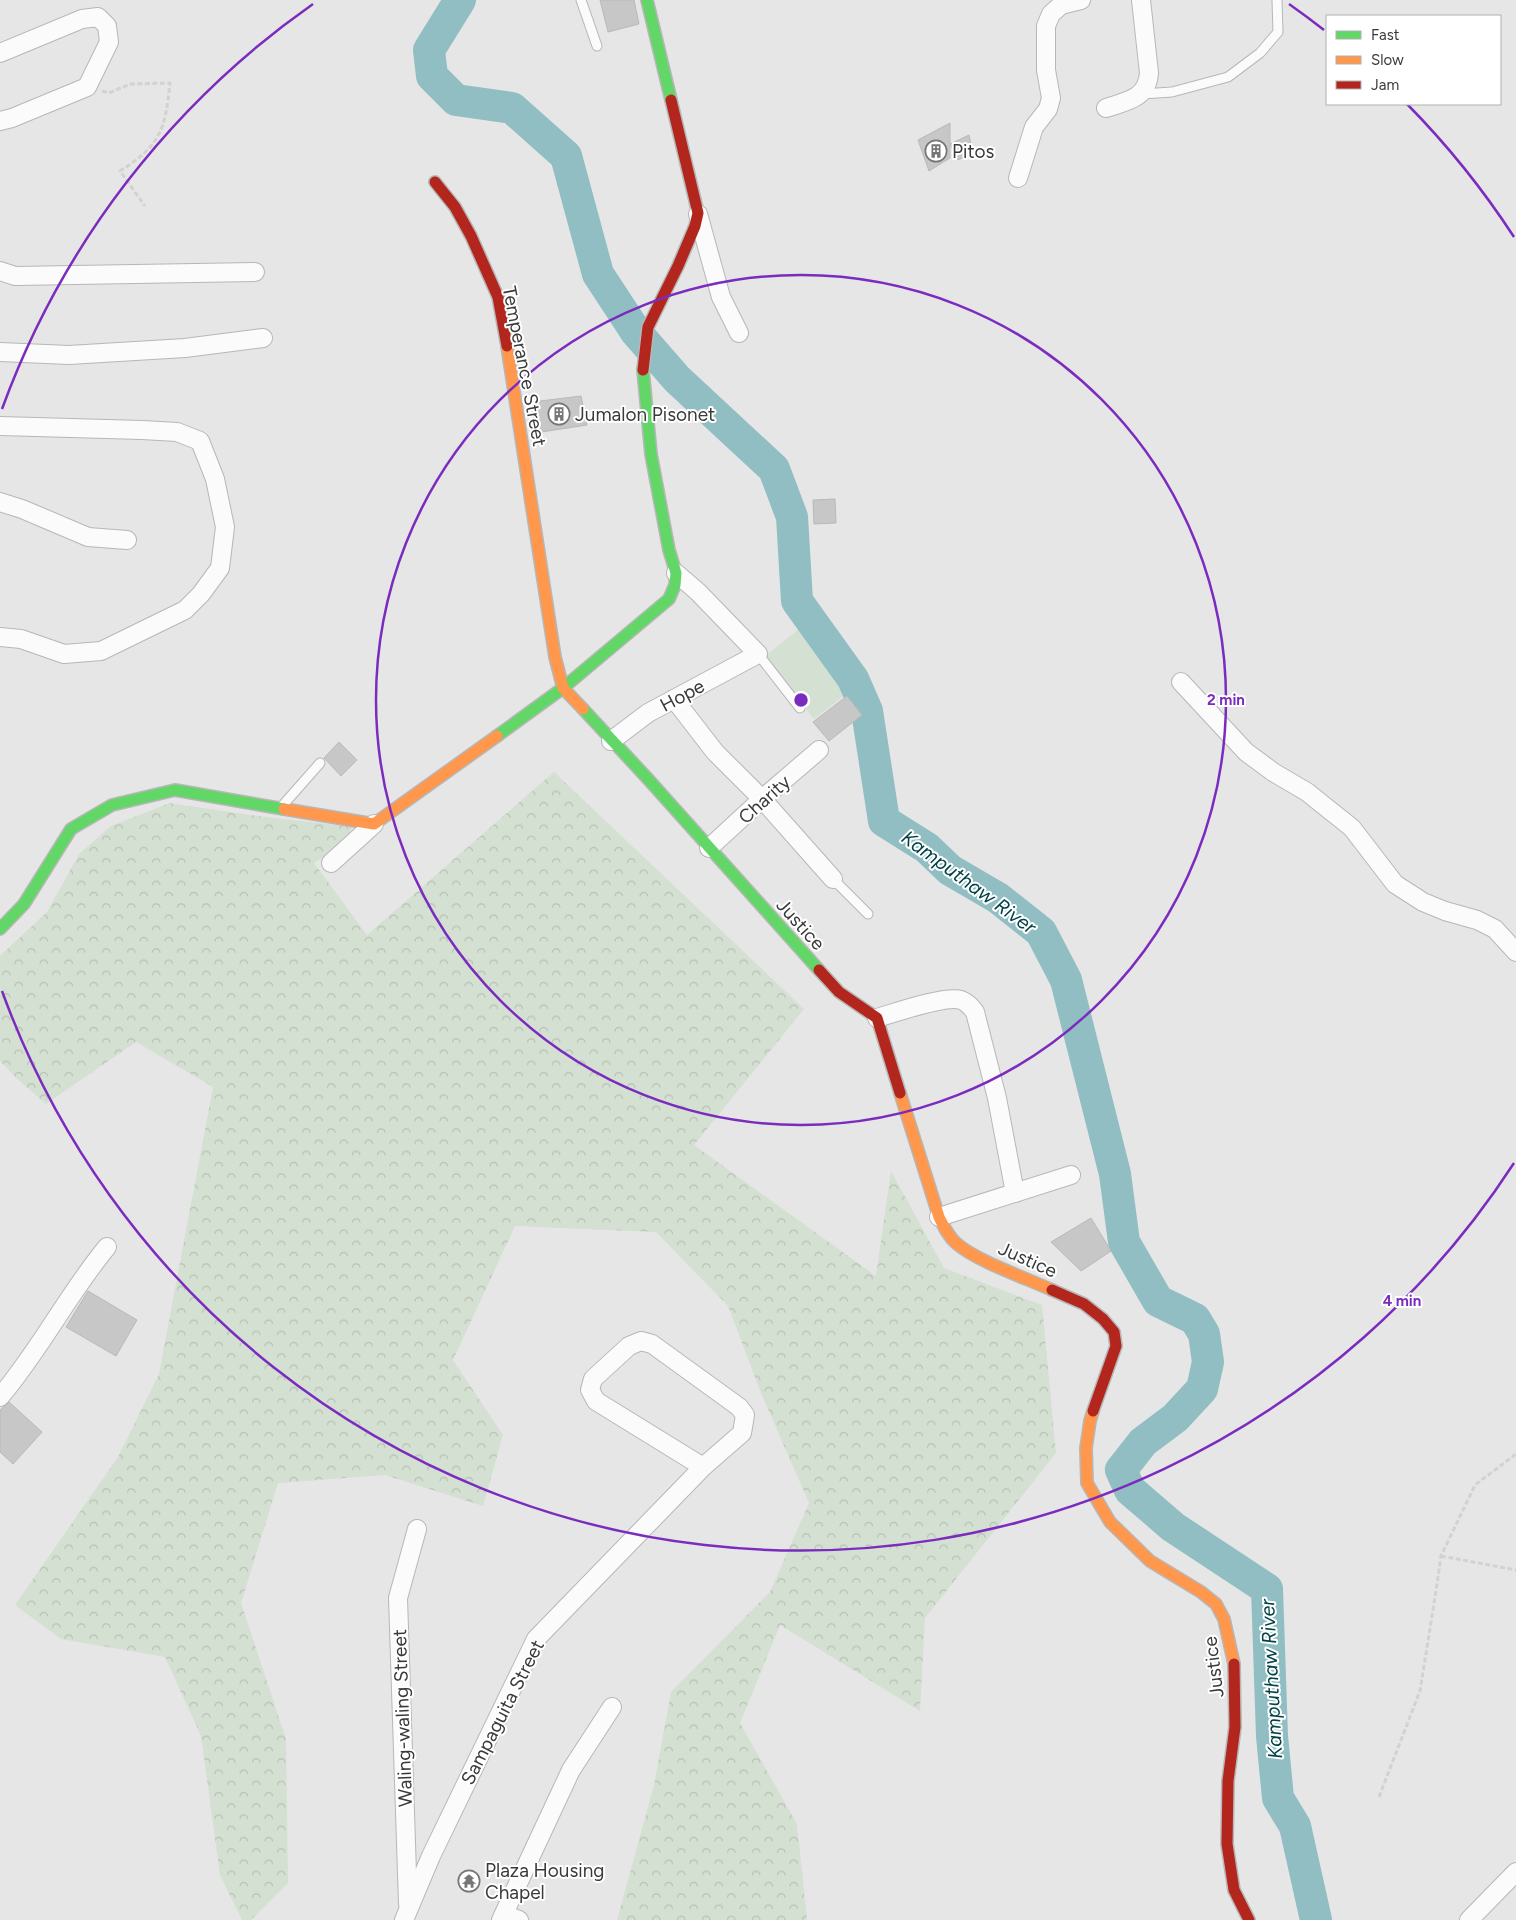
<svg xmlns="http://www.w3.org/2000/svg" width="1516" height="1920" viewBox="0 0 1516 1920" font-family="Figtree,sans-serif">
	<defs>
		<pattern id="forest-crowns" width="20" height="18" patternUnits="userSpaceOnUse" patternTransform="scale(1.25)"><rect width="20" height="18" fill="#d4e0d2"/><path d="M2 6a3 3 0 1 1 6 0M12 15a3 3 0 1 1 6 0" fill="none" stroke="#b7c1b5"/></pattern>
	</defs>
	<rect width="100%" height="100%" fill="#e6e6e6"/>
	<!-- forest -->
	<path fill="url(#forest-crowns)" d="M554,772L804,1009L694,1145L876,1276L891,1171L944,1268L1042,1305L1056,1453L925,1618L920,1711L780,1625L740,1723L797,1824L807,1920H617L654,1785L671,1692L770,1592L809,1503L761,1393L728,1306L656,1232L515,1226L453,1360L503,1435L483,1506L385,1475L278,1483L241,1603L286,1739L288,1883L251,1920H242L220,1875L201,1736L165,1657L61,1639L15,1605L118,1457L159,1374L213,1087L136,1042L46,1104L16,1078L0,1061V956L47,912L79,854L111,826L170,803L250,815L352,827L345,843L314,863L367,935Z"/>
	<!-- pitch -->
	<path fill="#d4e0d2" d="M799,629L850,691L814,719L764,657Z"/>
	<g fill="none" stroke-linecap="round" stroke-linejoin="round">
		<!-- river -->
		<path stroke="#90bec2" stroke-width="32" d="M460,0L429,50L432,76L456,100L512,108L566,156L598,274L636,332L677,379L774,469L792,517L797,601L853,679L867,711L884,821L927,848L950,870L998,898L1041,932L1066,980L1115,1174L1124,1242L1158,1301L1195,1319L1204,1334L1208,1362L1202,1389L1175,1418L1143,1442L1121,1470L1130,1490L1173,1527L1267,1589L1272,1736L1278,1798L1295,1826L1316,1920"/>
	</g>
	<!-- building -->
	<g fill="#c8c7c7" stroke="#b9b9b8">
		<path d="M600,0H634L639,24L608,32Z"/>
		<path d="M950,123V158L929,171L918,140Z"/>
		<path d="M969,135L973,153L958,160L950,144Z"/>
		<path d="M581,396L587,425L535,433L532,402Z"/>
		<path d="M835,499L836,523L814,524L813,500Z"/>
		<path d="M847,696L862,715L829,741L813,722Z"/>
		<path d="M339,742L357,760L341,776L324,758Z"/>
		<path d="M1091,1218L1111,1251L1081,1271L1051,1242Z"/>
		<path d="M88,1291L137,1320L116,1356L66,1327Z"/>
		<path d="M9,1402L42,1432L13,1464L0,1452V1410Z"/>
	</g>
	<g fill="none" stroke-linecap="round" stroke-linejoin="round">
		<!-- lane casing -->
		<g stroke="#b7b7b7" stroke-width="11">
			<g id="lane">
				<path d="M581,0L597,46"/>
				<path d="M1142,94L1172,92L1228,77L1260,53L1278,32L1277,0"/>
				<path d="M758,654L800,708"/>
				<path d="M283,805L320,763"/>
				<path d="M833,879L868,914"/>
			</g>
		</g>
		<!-- street casing -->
		<g stroke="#b7b7b7" stroke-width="20">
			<g id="street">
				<path d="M0,53L82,19L98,17L107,26L109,42L87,87L12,118L0,121"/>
				<path d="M1106,108C1127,101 1147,99 1149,73L1141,0"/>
				<path d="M1018,178L1034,127L1048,109L1051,98L1046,70V26L1051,14L1061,5L1081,0"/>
				<path d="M698,214L721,297L739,333"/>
				<path d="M0,271L15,276L255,272"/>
				<path d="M0,352L69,355L185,348L263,338"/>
				<path d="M0,426L142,430L177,432L200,441L215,479L225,527L220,568L201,594L185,610L101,651L64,654L21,639L0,637"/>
				<path d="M0,502L22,509L88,537L127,540"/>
				<path d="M1181,682L1246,752L1273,772L1307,792L1352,828L1395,884L1423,902L1445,911L1477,920L1495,929L1516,952"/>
				<path d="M674,699L715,752L762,799L833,879"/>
				<path d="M611,741L648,713L758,654L698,592L676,573"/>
				<path d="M709,848L762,799L819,750"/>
				<path d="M331,863L374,824"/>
				<path d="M877,1018C894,1013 946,995 961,1000C967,1002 971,1007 975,1012L997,1098L1015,1193"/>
				<path d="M939,1217L1071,1175"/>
				<path d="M0,1397C40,1350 68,1294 107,1247"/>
				<path d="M408,1904L398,1598L417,1529"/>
				<path d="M504,1914L519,1920"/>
				<path d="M404,1920L431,1856L536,1639L703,1467L742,1433L745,1415L739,1407L652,1344L641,1341L629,1346L593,1379L590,1390L596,1401L703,1467"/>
				<path d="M501,1920L571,1770L612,1707"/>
				<path d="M1469,1920L1516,1872"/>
			</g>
		</g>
		<!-- fast casing -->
		<g stroke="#b7b7b7" stroke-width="14">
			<g id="fast">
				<path d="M647,0L671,100"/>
				<path d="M583,709L648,779L819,970"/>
				<path d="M497,736L563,688L669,599L675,585L676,573L669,550L651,454L643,370"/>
				<path d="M0,929L24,904L71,829L112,805L175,790L284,809"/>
			</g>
		</g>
		<!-- slow casing -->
		<g stroke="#b7b7b7" stroke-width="14">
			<g id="slow">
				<path d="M507,346L555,657L563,688L583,709"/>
				<path d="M284,809L374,824L497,736"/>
				<path d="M900,1093L939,1217C944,1227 948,1236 956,1243C976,1261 1026,1278 1052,1290"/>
				<path d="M1093,1411L1090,1421L1086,1448L1087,1483L1110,1522L1150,1561L1201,1592L1216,1604L1224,1619L1234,1664"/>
			</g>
		</g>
		<!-- jam casing -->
		<g stroke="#b7b7b7" stroke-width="14">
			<g id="jam">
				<path d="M435,182L455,207L471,236L498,297L507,346"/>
				<path d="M643,370L648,327L678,266L695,226L698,213L671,100"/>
				<path d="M819,970L839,992L877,1018L900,1093"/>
				<path d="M1052,1290L1084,1304L1103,1319L1114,1332L1116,1346L1093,1411"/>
				<path d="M1234,1664L1235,1727L1228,1781L1227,1844L1234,1890L1249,1920"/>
			</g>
		</g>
		<!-- path -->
		<g stroke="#d2d2d3" stroke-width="3" stroke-dasharray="5 2.5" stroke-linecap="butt">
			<path d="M102,91L109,93L130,84L170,83C165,130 161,145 120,171L145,206"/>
			<path d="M1441,1556L1516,1570"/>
			<path d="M1379,1797L1420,1691L1436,1591L1441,1556L1475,1485L1516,1454"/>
		</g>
		<!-- lane -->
		<use href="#lane" stroke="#fbfbfb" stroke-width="9"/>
		<!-- street -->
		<use href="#street" stroke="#fbfbfb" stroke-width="18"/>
		<!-- fast -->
		<use href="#fast" stroke="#63d668" stroke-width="11"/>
		<!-- slow -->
		<use href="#slow" stroke="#ff974d" stroke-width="11"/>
		<!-- jam -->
		<use href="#jam" stroke="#b3261e" stroke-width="11"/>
	</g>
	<!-- distance rings -->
	<g fill="none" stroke="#7b2cbf" stroke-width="2.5">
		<circle cx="801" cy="700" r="425"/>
		<path d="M1514 1163A850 850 0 0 1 2 991M2 409A850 850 0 0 1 313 4M1289 4A850 850 0 0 1 1324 30M1407 104A850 850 0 0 1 1514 237"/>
	</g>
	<!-- icons -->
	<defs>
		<g id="building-ring" transform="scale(1.125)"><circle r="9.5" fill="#fff" stroke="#767677" stroke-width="1.5"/><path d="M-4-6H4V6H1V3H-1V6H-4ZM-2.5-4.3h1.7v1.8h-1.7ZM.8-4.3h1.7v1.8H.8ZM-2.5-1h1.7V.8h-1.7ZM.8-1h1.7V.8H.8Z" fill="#767677"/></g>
		<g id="temple-ring" transform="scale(1.125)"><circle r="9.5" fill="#fff" stroke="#767677" stroke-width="1.5"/><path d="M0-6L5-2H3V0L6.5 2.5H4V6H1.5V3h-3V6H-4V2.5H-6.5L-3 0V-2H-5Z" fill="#767677"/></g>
	</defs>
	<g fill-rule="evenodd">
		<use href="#building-ring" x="936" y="151"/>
		<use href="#building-ring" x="559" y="414"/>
		<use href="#temple-ring" x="469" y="1881"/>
	</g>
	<g text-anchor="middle" stroke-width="4" stroke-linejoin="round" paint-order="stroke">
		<!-- poi labels -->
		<g font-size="19" fill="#3a3a3b" stroke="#fff" text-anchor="start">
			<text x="952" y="158">Pitos</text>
			<text x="575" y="421">Jumalon Pisonet</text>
			<text x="485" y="1877">Plaza Housing<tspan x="485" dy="22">Chapel</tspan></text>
		</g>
		<!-- street labels -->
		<g font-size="19" fill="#3a3a3b" stroke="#fff">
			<text transform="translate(525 366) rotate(79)" y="7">Temperance Street</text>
			<text transform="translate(682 695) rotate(-28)" y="7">Hope</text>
			<text transform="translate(764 799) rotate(-42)" y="7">Charity</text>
			<text transform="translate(801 924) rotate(48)" y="7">Justice</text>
			<text transform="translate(1028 1259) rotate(24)" y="7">Justice</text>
			<text transform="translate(1213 1667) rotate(-97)" y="7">Justice</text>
			<text transform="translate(502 1712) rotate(-63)" y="7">Sampaguita Street</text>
			<text transform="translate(402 1718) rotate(-92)" y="7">Waling-waling Street</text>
		</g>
		<!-- water labels -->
		<g font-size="20" font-style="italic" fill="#034348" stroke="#fff">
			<text transform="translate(969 882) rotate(36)" y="7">Kamputhaw River</text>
			<text transform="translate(1271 1679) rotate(-93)" y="7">Kamputhaw River</text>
		</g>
	</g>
	<circle cx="801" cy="700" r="8" fill="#7b2cbf" stroke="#fff" stroke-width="2.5"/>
	<g font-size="15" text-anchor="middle" font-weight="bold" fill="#7b2cbf" stroke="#fff" stroke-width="4" stroke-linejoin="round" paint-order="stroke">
		<text x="1226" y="705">2 min</text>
		<text x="1402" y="1306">4 min</text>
	</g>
	<!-- legend -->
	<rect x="1326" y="15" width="175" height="90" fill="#ffffff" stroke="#b0b0b1"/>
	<rect x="1336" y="31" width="25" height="8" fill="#63d668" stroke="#b0b0b1"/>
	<text x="1371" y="40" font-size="15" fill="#3a3a3b">Fast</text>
	<rect x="1336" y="56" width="25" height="8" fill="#ff974d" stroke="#b0b0b1"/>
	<text x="1371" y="65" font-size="15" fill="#3a3a3b">Slow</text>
	<rect x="1336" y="81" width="25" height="8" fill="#b3261e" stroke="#b0b0b1"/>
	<text x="1371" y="90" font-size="15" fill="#3a3a3b">Jam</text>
</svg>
